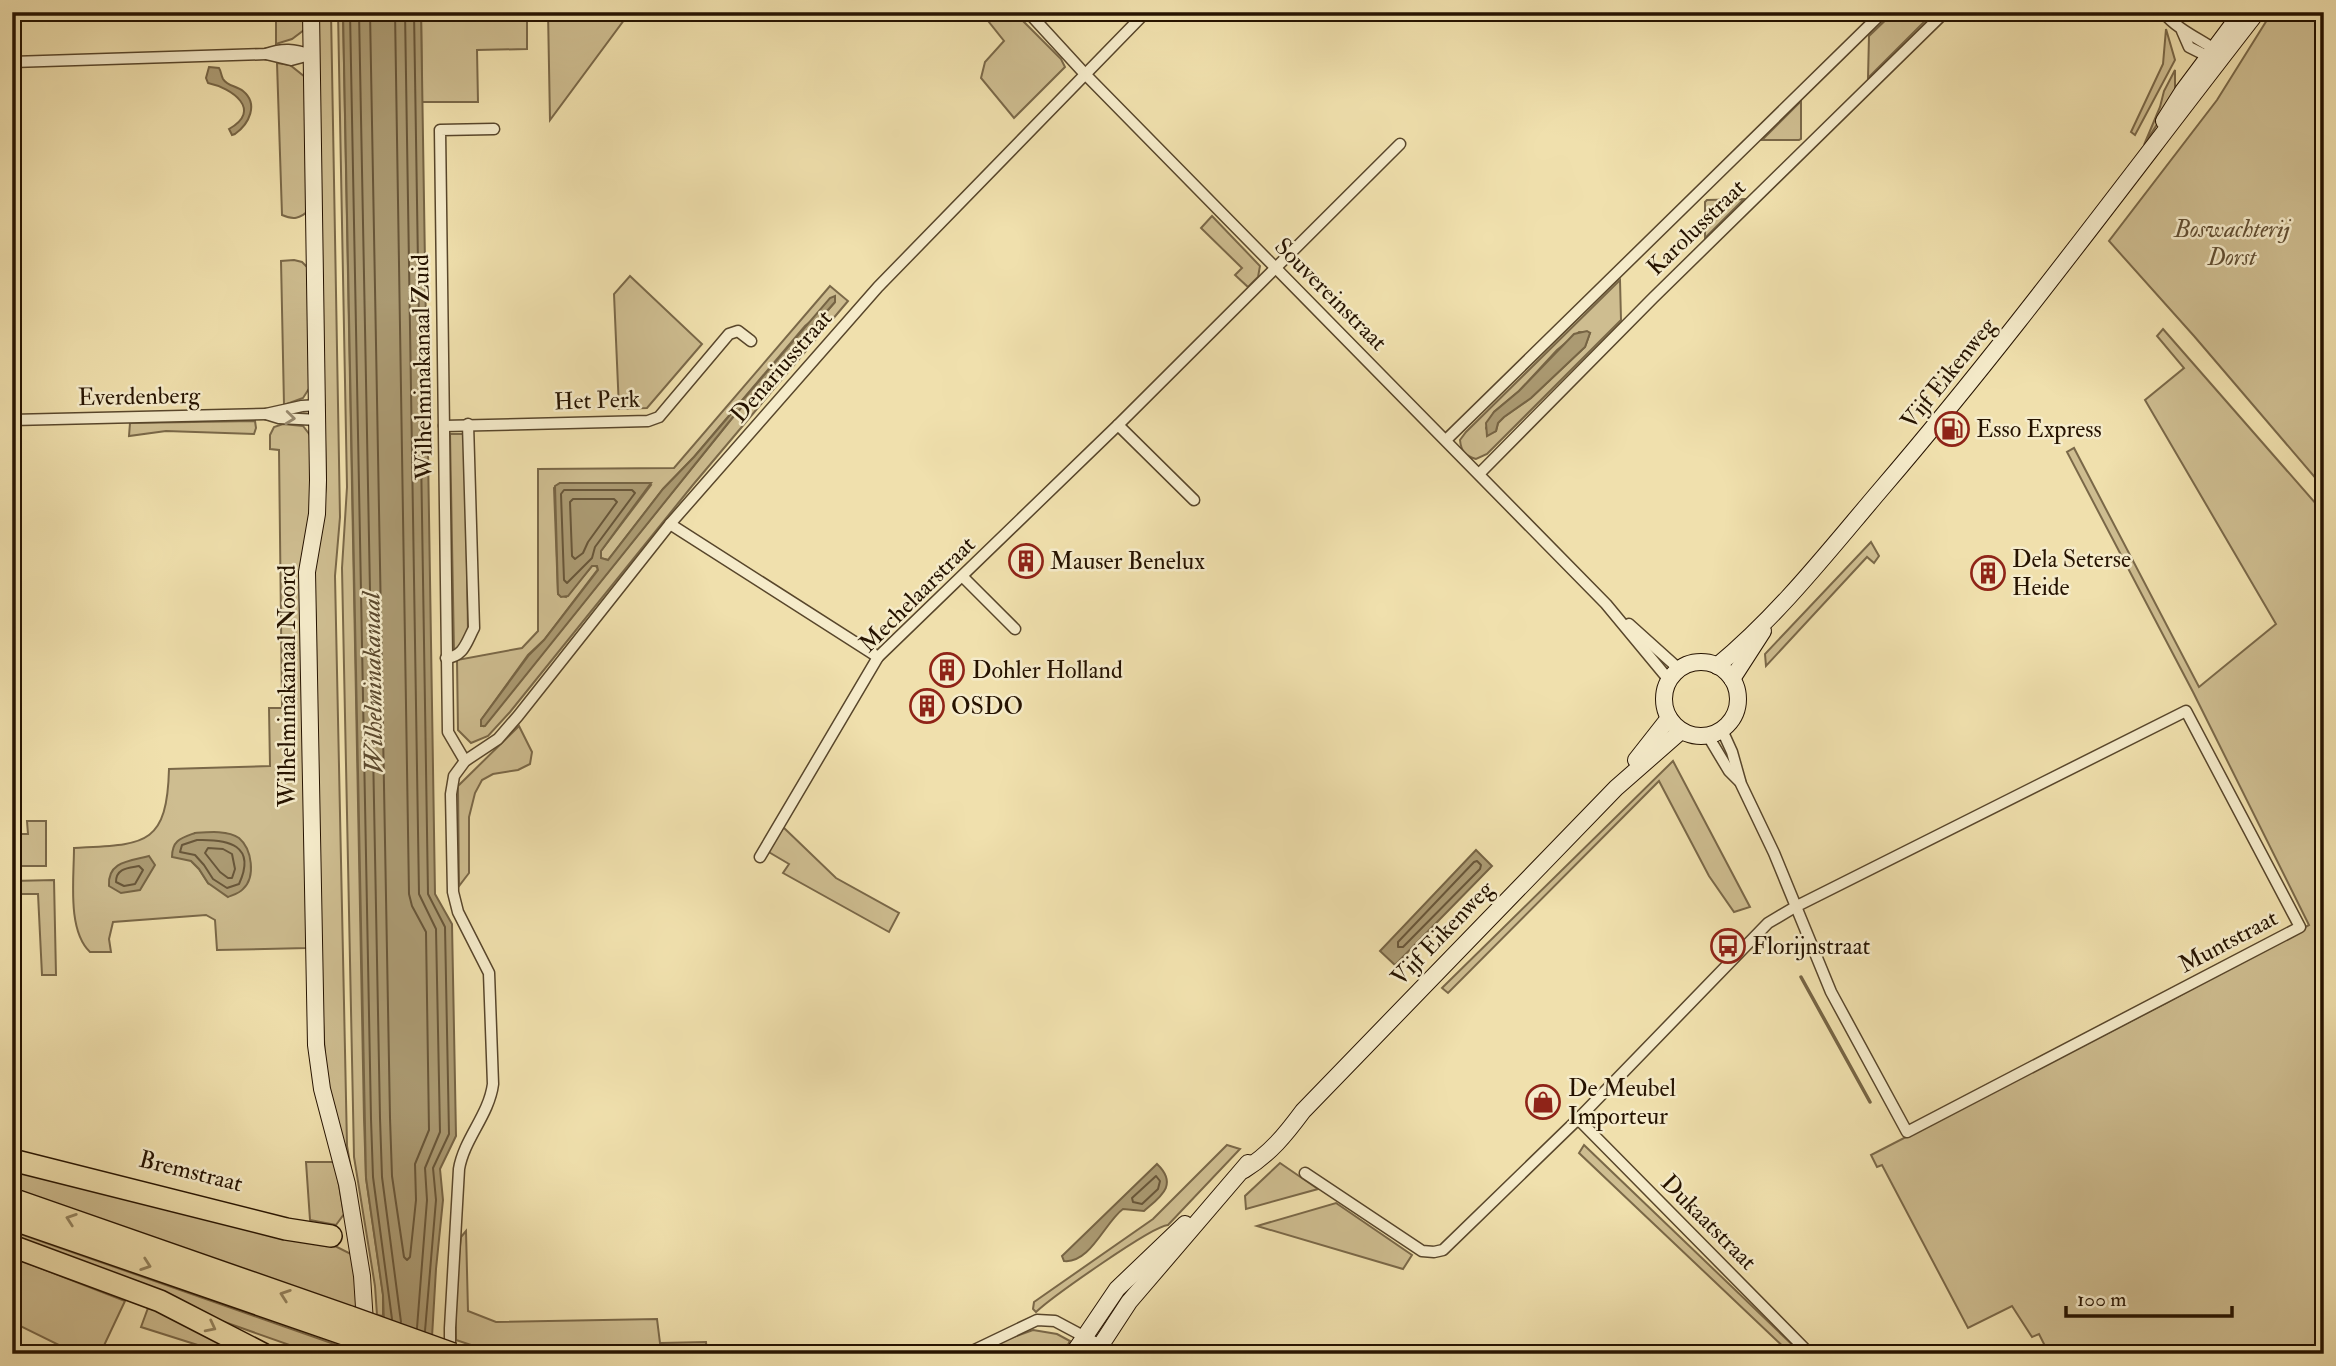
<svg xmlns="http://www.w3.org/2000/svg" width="2336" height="1366" viewBox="0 0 2336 1366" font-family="'IM FELL Double Pica',serif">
	<rect width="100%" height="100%" fill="#f0e0ad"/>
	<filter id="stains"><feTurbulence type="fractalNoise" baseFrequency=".00286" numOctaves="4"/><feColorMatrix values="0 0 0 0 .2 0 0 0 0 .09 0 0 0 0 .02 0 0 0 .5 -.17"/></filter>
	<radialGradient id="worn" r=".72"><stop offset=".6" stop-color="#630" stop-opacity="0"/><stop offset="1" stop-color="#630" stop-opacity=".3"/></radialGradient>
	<!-- green -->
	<g fill="#cebd90" stroke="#7a6848" stroke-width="2" fill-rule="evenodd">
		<path d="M276,12H305L304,30L292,39L276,44Z"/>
		<path d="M319,12H331L340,517L335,576L347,1146L355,1192L326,1074L322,1005L317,792L316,622L313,577L326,487L318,111L317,30Z"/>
		<path d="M338,12H343L364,1119L366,1178L383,1294V1316L377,1315L375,1286L354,1157L342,568L347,487Z"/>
		<path d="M421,12H527V49L477,50L478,102H422Z"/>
		<path d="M548,12H630L550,120Z"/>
		<path d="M981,12H1014L1061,59L1065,67L1014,118L981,78L985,62L1004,41Z"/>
		<path d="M1894,12H1934L1868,78L1869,36Z"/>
		<path d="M2272,12H2324V488L2194,336L2109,241L2217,100Z"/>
		<path d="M2166,29L2175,60L2135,135L2131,132L2163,64Z"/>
		<path d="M277,63L290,65L305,77L309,210C300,219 293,220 282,215Z"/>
		<path d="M2175,70V96L2144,145L2160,107L2164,91Z"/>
		<path d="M1801,101V139L1799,140H1762Z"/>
		<path d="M1744,199L1705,238V202L1707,200Z"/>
		<path d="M1212,216L1260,266L1258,277L1248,287L1235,275L1242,268L1201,228Z"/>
		<path d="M294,260L302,262L308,268L310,387L303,398L284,405L281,261Z"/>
		<path d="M630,276L702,344L647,408L619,409L614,294Z"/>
		<path d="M1620,280L1621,320L1487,454L1476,459C1465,456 1461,451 1460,440L1466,432ZM1579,332L1590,333L1585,347L1531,398L1504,417L1498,423L1496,431L1489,434L1486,428L1494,412L1519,391L1557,350Z"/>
		<path d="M830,286L848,301L692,486L510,712L488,736L471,743L458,730L457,660L522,648L538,631V469L674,468ZM835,302L733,417L484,726L481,720L528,655L544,640L598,569L595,565L592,566L566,597L558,594L554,488L560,483H648L651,485L601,551L600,558L608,560L663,489L694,457L805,326Z"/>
		<path d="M2163,329L2324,513V1354H2049L2039,1334L2032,1337L2012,1306L1968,1328L1882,1165L1877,1167L1871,1155L2166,1003L2309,925L2193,692L2067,452L2074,448L2199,687L2276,624L2145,400L2184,368L2157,336Z"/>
		<path d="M255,421L256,428L254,434L166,431L129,436L130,423Z"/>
		<path d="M283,424L303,426L313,439L307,948L217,950L215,920L206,915L113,922L109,939L111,952H90C67,930 74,879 74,848C143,844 167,848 169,769L270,766L269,708H282L279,450L270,449V435L274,427ZM195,833H225L208,883L199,869L191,861Z"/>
		<path d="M450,434H465L468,632L460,651L454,652Z"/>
		<path d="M1871,542L1879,556L1874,563L1867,557L1766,666L1765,654Z"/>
		<path d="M519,726L532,752L530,764L518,770L493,774L482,780L475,793L469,817V873L459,886L458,786Z"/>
		<path d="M1673,761L1750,907L1734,912L1709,876L1659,781L1448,993L1442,988Z"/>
		<path d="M27,821H46V866H12V834H28Z"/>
		<path d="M782,826L836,878L899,913L889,932L783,873L789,864L767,851Z"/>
		<path d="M54,880L56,975H42L38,894H15L13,881Z"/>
		<path d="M1227,1145L1240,1149L1168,1225C1152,1226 1052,1297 1036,1312L1033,1309L1034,1302L1153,1219Z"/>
		<path d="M1584,1145L1802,1354H1791L1579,1153Z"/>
		<path d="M306,1162H335L344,1214L336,1225L310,1220Z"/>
		<path d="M1280,1163L1318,1189L1246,1209L1245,1196Z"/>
		<path d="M12,1167L248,1227L335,1246L351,1254L356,1261L358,1310L12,1190Z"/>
		<path d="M1336,1203L1412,1255L1403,1269L1257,1226Z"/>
		<path d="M12,1231L357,1352L355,1354H315L12,1247Z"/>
		<path d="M466,1231L468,1311L496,1322L657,1319L660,1343L706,1342L707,1354H498L456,1340L455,1293L461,1237Z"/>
		<path d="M12,1257L125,1301L100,1354H77L12,1322Z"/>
		<path d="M148,1308L178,1317L253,1354H226L141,1327Z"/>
		<path d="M1033,1330L1057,1334L1070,1341L1063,1354H968Z"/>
	</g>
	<!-- water -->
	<g fill="#ab9a72" stroke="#766444" stroke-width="2">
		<path d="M343,12H421L435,894L452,924L456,1136L440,1169L443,1200L436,1269L431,1354H385L383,1295L366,1178Z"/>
		<path d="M209,67L219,68C221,71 221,75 223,79C227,86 237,86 243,91C259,104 249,124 235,134L232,135L229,129C263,110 232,88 208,83L206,78Z"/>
		<path d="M835,296V302L733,417L485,726H481V720L529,655L544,640L598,570L597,566H592L568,596L561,597L558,594L555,486L560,483H651L601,551V558L608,560L663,489L694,457L830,298Z"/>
		<path d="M1587,331L1590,333L1585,347L1531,398L1504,417L1498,423L1496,431L1487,436L1486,423L1494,412L1519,391L1574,334Z"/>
		<path d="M195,833C208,832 228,830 239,838C252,849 256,877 243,889C240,893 233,895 228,897L208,883L199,869L191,861L172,857C172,840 181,838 195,833Z"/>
		<path d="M1476,850L1492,866L1395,965L1380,951Z"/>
		<path d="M149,856L155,865L140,890L121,893L109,886C107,861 131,861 149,856Z"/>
		<path d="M1157,1164C1179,1185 1160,1197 1144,1211L1123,1209C1105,1222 1090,1264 1064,1261L1062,1256Z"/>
	</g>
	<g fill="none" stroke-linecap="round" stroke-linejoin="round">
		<!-- shore -->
		<g stroke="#685639" stroke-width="2">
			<path d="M350,12L371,1119L373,1177L392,1319"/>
			<path d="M359,12L380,1118L382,1177L401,1322"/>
			<path d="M370,12L390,1118L392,1176L404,1257L407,1260L410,1257L416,1200L415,1164L429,1130L426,932L412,906L409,894L395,12"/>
			<path d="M405,12L419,894L436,929L440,1132L425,1168L427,1200L417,1328"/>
			<path d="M414,12L428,894L445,927L449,1134L433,1168L436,1200L425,1331"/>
			<path d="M564,490H632L635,493L595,547L592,558L567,583L564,580L561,494Z"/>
			<path d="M573,499H614L617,502L588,542L583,553L575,559L572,556L570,502Z"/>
			<path d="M197,840C228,839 257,845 239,884L227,888L213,879L204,865L195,855L180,852L182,845Z"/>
			<path d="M208,848L223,849L232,854L235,869L232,878H228L220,872L205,853Z"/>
			<path d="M1477,861L1481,865L1480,869L1403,947H1398V942L1474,862Z"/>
			<path d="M139,866L143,870L135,884L124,886L116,882C116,868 128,868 139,866Z"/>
			<path d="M1156,1176L1160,1181L1158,1189L1142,1204L1133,1202L1132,1198Z"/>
		</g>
		<!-- stream -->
		<path stroke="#766444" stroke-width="3.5" d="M1801,977L1870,1102"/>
		<!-- street casing -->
		<g stroke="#58462b" stroke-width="13">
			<g id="street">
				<path d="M1028,12L1084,73L1606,604L1669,680"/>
				<path d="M2163,12C2177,29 2196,37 2214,49"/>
				<path d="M2182,31L2189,47L2211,58"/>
				<path d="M266,54L291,60L310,55"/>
				<path d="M12,62L266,54C283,48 294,49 311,55"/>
				<path d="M319,405L302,406L266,414L279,418L319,420"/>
				<path d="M12,420L266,414"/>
				<path d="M1118,425L1194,500"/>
				<path d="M444,426L648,421L659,417L729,334L738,331L751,341"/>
				<path d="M1446,440L1883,12"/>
				<path d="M1479,474L1653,298L1945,12"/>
				<path d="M670,524L878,657"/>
				<path d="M963,577L1015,629"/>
				<path d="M1629,624L1679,669"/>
				<path d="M446,658C464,656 466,643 474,628L468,424"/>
				<path d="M1708,736L1729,771L1740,782"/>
				<path d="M465,761L448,732L440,130L494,129"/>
				<path d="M760,857L878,657L1118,425L1400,144"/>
				<path d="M1578,1119L1810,1354"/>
				<path d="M1305,1173L1422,1251L1434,1252L1443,1250L1578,1119L1768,923L1795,907L2186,711L2300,927L1907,1132L1831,992L1774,853L1741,784L1732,752L1722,730"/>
				<path d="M450,1354V1328L459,1169C464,1139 489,1115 493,1084L489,973L458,912L453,892L451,794L454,776L465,761L498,739L518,716L670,524L878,287L1146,12"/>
				<path d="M966,1354L1037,1320L1055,1321L1100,1345"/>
			</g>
		</g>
		<!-- secondary casing -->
		<g stroke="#261300" stroke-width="18">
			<g id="secondary">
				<path d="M311,12L318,480L317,514L307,572L316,1045L322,1089L347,1184L362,1276L367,1354"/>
				<path d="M2164,121L2183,91L2242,12"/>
				<circle cx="1701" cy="699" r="37"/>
				<path d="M1717,666C1780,614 1830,549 1883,487C2014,334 2133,171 2257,12"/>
				<path d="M1732,679L1763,631"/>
				<path d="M1636,760L1669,718"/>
				<path d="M1244,1170C1270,1154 1286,1134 1303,1111L1616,788L1681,731"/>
				<path d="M1073,1354L1117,1289L1185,1224"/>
				<path d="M1095,1354L1129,1302L1248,1163"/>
			</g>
		</g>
		<!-- highway casing -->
		<g stroke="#261300" stroke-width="24">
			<g id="highway">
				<path d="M12,1160L286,1229L331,1236"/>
				<path d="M12,1199L350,1317"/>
				<path d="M12,1219L350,1336"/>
				<path d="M12,1246L160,1301L263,1354"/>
			</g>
		</g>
		<!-- street -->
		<use href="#street" stroke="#f5ebca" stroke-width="10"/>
		<!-- secondary -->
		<use href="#secondary" stroke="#f5ebca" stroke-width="16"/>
		<!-- highway -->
		<use href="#highway" stroke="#f0e0ad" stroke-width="21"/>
		<!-- highway-bridge casing -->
		<g stroke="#261300" stroke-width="24" stroke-linecap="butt">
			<g id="highway-bridge">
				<path d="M350,1317L453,1354"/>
				<path d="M350,1336L402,1354"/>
			</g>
		</g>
		<!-- highway-bridge -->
		<use href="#highway-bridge" stroke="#f0e0ad" stroke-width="21"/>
	</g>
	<!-- one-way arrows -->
	<defs><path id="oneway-chevron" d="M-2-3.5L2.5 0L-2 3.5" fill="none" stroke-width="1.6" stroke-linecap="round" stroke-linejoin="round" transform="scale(1.75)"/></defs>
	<use stroke="#988a6f" href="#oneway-chevron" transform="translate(290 418) rotate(6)"/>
	<g stroke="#95845f">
		<use href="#oneway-chevron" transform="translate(71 1219) rotate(-161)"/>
		<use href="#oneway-chevron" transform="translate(146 1265) rotate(19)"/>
		<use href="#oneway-chevron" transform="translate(285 1295) rotate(-161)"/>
		<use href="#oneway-chevron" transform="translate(211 1327) rotate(27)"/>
	</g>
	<!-- icons -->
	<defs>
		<g id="fuel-ring" transform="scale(1.75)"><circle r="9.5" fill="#f5ebca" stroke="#8f2418" stroke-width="1.5"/><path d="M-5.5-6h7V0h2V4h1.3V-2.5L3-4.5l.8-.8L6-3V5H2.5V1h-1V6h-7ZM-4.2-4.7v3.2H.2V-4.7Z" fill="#8f2418"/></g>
		<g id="building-ring" transform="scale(1.75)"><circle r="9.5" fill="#f5ebca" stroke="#8f2418" stroke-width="1.5"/><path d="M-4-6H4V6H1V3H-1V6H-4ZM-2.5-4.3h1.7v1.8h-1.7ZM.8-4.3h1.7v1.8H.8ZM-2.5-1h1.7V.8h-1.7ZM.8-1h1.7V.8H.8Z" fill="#8f2418"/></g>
		<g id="bus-ring" transform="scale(1.75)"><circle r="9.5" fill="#f5ebca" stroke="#8f2418" stroke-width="1.5"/><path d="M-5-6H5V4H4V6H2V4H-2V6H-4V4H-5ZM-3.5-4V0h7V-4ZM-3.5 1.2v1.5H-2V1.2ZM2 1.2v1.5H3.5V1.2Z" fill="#8f2418"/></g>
		<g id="shop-ring" transform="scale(1.75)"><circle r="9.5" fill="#f5ebca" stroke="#8f2418" stroke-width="1.5"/><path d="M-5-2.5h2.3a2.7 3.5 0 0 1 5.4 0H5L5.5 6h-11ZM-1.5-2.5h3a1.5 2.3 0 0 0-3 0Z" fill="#8f2418"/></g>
	</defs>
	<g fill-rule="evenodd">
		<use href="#fuel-ring" x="1952" y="429"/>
		<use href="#building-ring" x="1026" y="561"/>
		<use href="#building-ring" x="1988" y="573"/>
		<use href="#building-ring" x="947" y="670"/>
		<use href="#building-ring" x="927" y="706"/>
		<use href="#bus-ring" x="1728" y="946"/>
		<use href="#shop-ring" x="1543" y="1102"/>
	</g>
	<g text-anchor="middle" stroke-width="5" stroke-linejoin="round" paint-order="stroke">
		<!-- street labels -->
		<g font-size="24" fill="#261300" stroke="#f5ebca">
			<text transform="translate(1696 227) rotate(-44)" y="8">Karolusstraat</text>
			<text transform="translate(1331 294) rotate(45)" y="8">Souvereinstraat</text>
			<text transform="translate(781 366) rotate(-49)" y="8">Denariusstraat</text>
			<text transform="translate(422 367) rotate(-91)" y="8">Wilhelminakanaal Zuid</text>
			<text transform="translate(1948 373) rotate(-51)" y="8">Vijf Eikenweg</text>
			<text transform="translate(139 396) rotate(-1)" y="8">Everdenberg</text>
			<text transform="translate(597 400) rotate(-2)" y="8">Het Perk</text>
			<text transform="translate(917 594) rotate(-45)" y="8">Mechelaarstraat</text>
			<text transform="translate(287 686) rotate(-90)" y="8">Wilhelminakanaal Noord</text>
			<text transform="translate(1442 933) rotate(-46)" y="8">Vijf Eikenweg</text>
			<text transform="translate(2228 941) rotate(-28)" y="8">Muntstraat</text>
			<text transform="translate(191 1171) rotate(14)" y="8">Bremstraat</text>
			<text transform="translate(1709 1222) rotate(45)" y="8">Dukaatstraat</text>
		</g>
		<!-- park labels -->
		<g font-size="24" font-style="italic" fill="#614e32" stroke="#f5ebca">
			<text x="2232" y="237">Boswachterij<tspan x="2232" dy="28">Dorst</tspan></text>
		</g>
		<!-- poi labels -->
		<g font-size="24" fill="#261300" stroke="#f5ebca" text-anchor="start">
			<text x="1976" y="437">Esso Express</text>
			<text x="2012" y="567">Dela Seterse<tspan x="2012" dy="28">Heide</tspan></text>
			<text x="1050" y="569">Mauser Benelux</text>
			<text x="972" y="678">Dohler Holland</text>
			<text x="951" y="714">OSDO</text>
			<text x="1752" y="954">Florijnstraat</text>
			<text x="1568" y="1096">De Meubel<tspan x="1568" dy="28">Importeur</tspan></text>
		</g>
		<!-- water labels -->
		<g font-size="26" font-style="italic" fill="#5b492e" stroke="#f5ebca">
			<text transform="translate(372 683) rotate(-91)" y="9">Wilhelminakanaal</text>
		</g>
	</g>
	<!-- margin -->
	<rect width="2336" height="1366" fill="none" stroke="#f0e0ad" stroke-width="42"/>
	<rect x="14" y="14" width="2308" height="1338" fill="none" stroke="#261300" stroke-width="3.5"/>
	<rect x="21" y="21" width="2294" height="1324" fill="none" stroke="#261300" stroke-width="2"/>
	<!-- scale -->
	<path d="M2066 1306v10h166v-10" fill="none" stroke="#261300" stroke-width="3.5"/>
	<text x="2077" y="1306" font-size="21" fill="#261300" stroke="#f5ebca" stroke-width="5" paint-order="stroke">100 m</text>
	<rect width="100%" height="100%" filter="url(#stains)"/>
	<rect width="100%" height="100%" fill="url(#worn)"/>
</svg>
